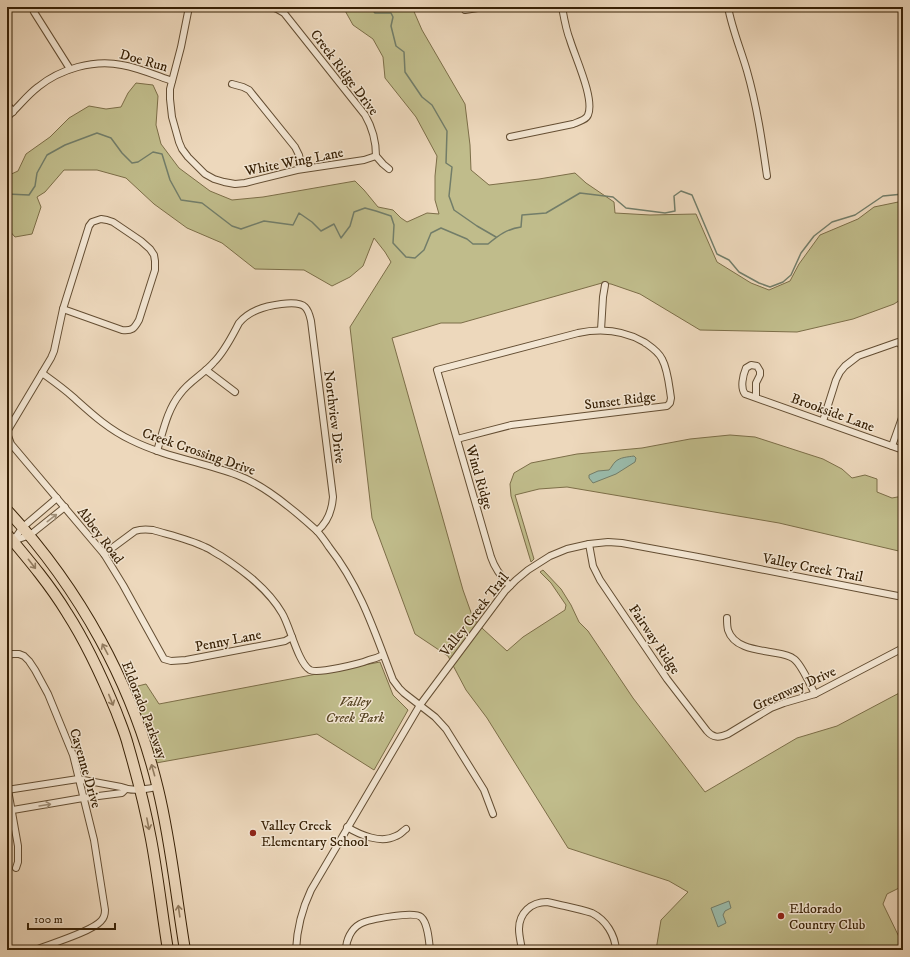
<svg xmlns="http://www.w3.org/2000/svg" width="910" height="957" viewBox="0 0 910 957" font-family="'IM FELL DW Pica',serif">
	<rect width="100%" height="100%" fill="#edd8bc"/>
	<filter id="stains"><feTurbulence type="fractalNoise" baseFrequency=".005" numOctaves="4"/><feColorMatrix values="0 0 0 0 .2 0 0 0 0 .09 0 0 0 0 .02 0 0 0 .5 -.17"/></filter>
	<radialGradient id="worn" r=".72"><stop offset=".6" stop-color="#630" stop-opacity="0"/><stop offset="1" stop-color="#630" stop-opacity=".3"/></radialGradient>
	<!-- green -->
	<g fill="#c0bc8b" stroke="#7c6e48">
		<path d="M343,7H412L422,30L465,104L470,145L471,170L489,185L539,179L575,173L586,183L614,202L615,213L650,215L696,214L717,262L751,283L769,290L790,281L799,264L820,235L858,219L874,207L903,201V298L894,304L853,319L797,332L700,330L640,294L611,284L602,283L461,323H441L392,338L463,590L473,618L483,629L507,651L523,637L565,610L566,605L551,583L540,572L543,570L561,589L571,605L579,622L588,631L633,698L705,792L797,738L837,726L903,691V886L887,894L883,904L903,945V950H656L661,920L688,892L669,881L568,848L487,718L466,690L448,656L415,634L372,518L350,327L391,262L385,252L374,238L363,266L350,277L332,286L304,270L255,269L222,243L187,228L154,204L126,178L97,170H64L45,192L37,197L41,207L32,234L15,237L7,228V176L18,171L26,154L50,137L69,118L89,106L106,109L121,107L128,93L136,83L153,85L158,96L156,125L161,144L179,168L210,191L232,200L263,197L355,181L364,190L378,207L393,210L401,218L407,222L427,213L439,214L435,200V176L437,156L416,117L385,78L383,57L373,39L353,25Z"/>
		<path d="M730,435L755,437L823,459L842,469L852,478L865,475L877,479V492L892,498L903,496V552L779,523L567,487L539,489L515,495L534,559L531,562L511,496L510,484L514,473L531,463L577,454L642,448L690,439Z"/>
		<path d="M380,662L393,695L408,710L374,770L317,734L156,763L130,688L146,684L159,704Z"/>
	</g>
	<!-- water -->
	<g fill="#9abbab" stroke="#727d69">
		<path d="M634,456L636,458L635,462L616,474L593,483L589,478V475L598,471L609,470C611,468 613,464 615,462C620,457 628,457 634,456Z"/>
		<path d="M729,901L731,908L725,911L723,915L726,923L718,927L711,908Z"/>
	</g>
	<g fill="none" stroke-linecap="round" stroke-linejoin="round">
		<!-- stream -->
		<g stroke="#727d69" stroke-width="1.5">
			<path d="M370,7L375,13H391L393,17L391,26L396,46L404,52L405,72L422,97L432,105L447,131L446,163L452,167L449,196L454,210L477,226L496,237"/>
			<path d="M7,194L29,195L35,186L37,173L47,155L65,145L97,133L111,138L122,153L132,163L138,162L153,152L162,154L170,180L181,200L202,203L232,226L241,229L264,221L293,225L299,213L312,222L321,231L334,224L341,238L350,226L354,212L365,208L376,211L391,216L394,225L393,243L406,257L415,258L424,250L431,233L441,228L467,239L473,244H488C499,235 507,229 521,227L522,215L546,213L580,193L613,197L626,208L665,213L675,211L674,196L681,191L692,195L717,254L729,260L739,272L759,283L770,287L783,282L791,275L801,253L814,236L832,222L855,215L883,196L903,194"/>
		</g>
		<!-- minor casing -->
		<g stroke="#644e33" stroke-width="8">
			<g id="minor">
				<path d="M32,7L34,12L70,69"/>
				<path d="M189,7L181,47L170,89V99L172,117L179,142L182,149L188,157L205,174L214,179L224,182L235,184L245,183L297,170L364,160L376,156"/>
				<path d="M271,7L277,9L284,13L365,115C372,127 376,141 376,156L383,164L389,169"/>
				<path d="M728,7C732,29 741,50 747,71C757,106 762,141 767,176"/>
				<path d="M465,10L484,7"/>
				<path d="M232,84L243,87L249,90L295,147L299,155L302,169"/>
				<path d="M7,104L13,112"/>
				<path d="M7,117C18,108 26,96 38,87C60,69 94,59 122,65C139,68 155,75 172,81"/>
				<path d="M510,137L573,124C578,122 586,120 588,115C595,99 575,57 570,40C566,30 564,18 562,7"/>
				<path d="M101,219L107,220L113,222L141,241L150,249L154,255L155,261V270L139,320C134,329 132,331 122,330L63,309L89,226L92,222Z"/>
				<path d="M63,309L54,351L51,358L8,430V436L11,444L104,554L123,585L164,659L171,661L186,660L270,644L285,641L292,637"/>
				<path d="M601,330L603,297L605,285"/>
				<path d="M206,370L235,392"/>
				<path d="M42,373C53,381 63,388 73,397C92,414 108,429 131,440C165,457 202,462 237,475C256,482 273,494 289,507C298,514 307,522 316,530C321,535 325,541 329,547C361,588 375,633 393,680L399,688L404,693L435,717L446,729L484,790L493,814"/>
				<path d="M756,397V383L760,375V371L757,366L751,365L746,368C743,375 740,388 745,394L903,450"/>
				<path d="M823,421L836,380L840,372L845,366L858,356L898,342L903,347"/>
				<path d="M457,439L511,425L667,406L670,403L671,398C669,385 668,370 662,359C658,351 651,347 644,342C623,330 602,328 578,333L437,370L491,557C495,569 501,577 510,586"/>
				<path d="M892,446L903,415"/>
				<path d="M157,451C163,432 167,410 180,394C189,381 204,374 214,362C225,351 232,336 239,323C244,317 250,313 257,310C266,306 297,299 305,307C309,311 310,317 311,321L333,497C332,510 327,523 317,531"/>
				<path d="M13,541L30,535L65,507"/>
				<path d="M589,544L593,566L600,580L667,679L707,731C713,738 719,738 728,734L771,708L784,703L815,694L903,648"/>
				<path d="M7,546L13,541L23,527L57,498"/>
				<path d="M104,554L135,531C141,529 146,529 153,530C170,535 189,539 205,547C210,549 215,553 221,556C244,571 268,589 282,613C290,626 298,663 310,670C318,674 359,664 369,660C374,659 379,657 383,655"/>
				<path d="M727,618C727,622 727,626 728,630C734,649 760,650 776,653C783,654 789,655 794,659C802,665 810,685 815,694"/>
				<path d="M7,655L13,654H19L24,656L29,661L35,670L48,694L73,755L94,840L105,910C105,914 104,918 101,921C91,932 50,944 35,950"/>
				<path d="M7,790L78,779L121,787C132,792 146,789 157,787"/>
				<path d="M8,790L18,846V862L16,868"/>
				<path d="M7,811L83,798L122,793L126,789"/>
				<path d="M347,827C360,835 381,844 396,836C400,835 403,831 406,829"/>
				<path d="M296,950C297,928 302,909 311,890L420,705L505,591L516,580L528,570L550,556L567,549L589,544L608,542L622,543L698,557L903,597"/>
				<path d="M346,950C346,940 351,929 360,924C369,919 414,911 421,917C428,923 429,941 430,950"/>
				<path d="M522,950C521,943 519,936 519,929C519,913 531,902 547,902C553,903 559,905 565,906C574,908 583,910 592,913C606,920 615,935 616,950"/>
			</g>
		</g>
		<!-- primary casing -->
		<g stroke="#372005" stroke-width="12">
			<g id="primary">
				<path d="M7,510C79,588 133,684 158,789C171,842 176,896 185,950"/>
				<path d="M7,534C28,559 50,585 67,613C87,644 102,677 116,711C120,722 125,733 128,745C137,776 145,807 151,839C158,876 162,913 168,950"/>
			</g>
		</g>
		<!-- minor -->
		<use href="#minor" stroke="#f3e6d3" stroke-width="6"/>
		<!-- primary -->
		<use href="#primary" stroke="#edd8bc" stroke-width="10"/>
	</g>
	<!-- one-way arrows -->
	<defs><path id="oneway-shaft" d="M-6 0H5M1.5-3L5.5 0L1.5 3" fill="none" stroke-width="1.6" stroke-linecap="round" stroke-linejoin="round"/></defs>
	<g stroke="#9e8d76">
		<use href="#oneway-shaft" transform="translate(52 518) rotate(-38)"/>
		<use href="#oneway-shaft" transform="translate(45 805) rotate(-9)"/>
	</g>
	<g stroke="#927c60">
		<use href="#oneway-shaft" transform="translate(32 564) rotate(52)"/>
		<use href="#oneway-shaft" transform="translate(105 649) rotate(-118)"/>
		<use href="#oneway-shaft" transform="translate(111 700) rotate(68)"/>
		<use href="#oneway-shaft" transform="translate(153 770) rotate(-106)"/>
		<use href="#oneway-shaft" transform="translate(148 824) rotate(79)"/>
		<use href="#oneway-shaft" transform="translate(179 911) rotate(-98)"/>
	</g>
	<!-- markers -->
	<g fill="#8f2418" stroke="#f3e6d3" stroke-width="1.5">
		<circle cx="253" cy="833" r="4"/>
		<circle cx="781" cy="916" r="4"/>
	</g>
	<g text-anchor="middle" stroke-width="3" stroke-linejoin="round" paint-order="stroke">
		<!-- street labels -->
		<g font-size="14" fill="#372005" stroke="#f3e6d3">
			<text transform="translate(144 60) rotate(16)" y="5">Doe Run</text>
			<text transform="translate(345 72) rotate(53)" y="5">Creek Ridge Drive</text>
			<text transform="translate(294 161) rotate(-11)" y="5">White Wing Lane</text>
			<text transform="translate(620 400) rotate(-7)" y="5">Sunset Ridge</text>
			<text transform="translate(833 412) rotate(20)" y="5">Brookside Lane</text>
			<text transform="translate(335 417) rotate(83)" y="5">Northview Drive</text>
			<text transform="translate(199 451) rotate(19)" y="5">Creek Crossing Drive</text>
			<text transform="translate(480 477) rotate(74)" y="5">Wind Ridge</text>
			<text transform="translate(101 535) rotate(53)" y="5">Abbey Road</text>
			<text transform="translate(813 567) rotate(11)" y="5">Valley Creek Trail</text>
			<text transform="translate(474 614) rotate(-52)" y="5">Valley Creek Trail</text>
			<text transform="translate(655 639) rotate(56)" y="5">Fairway Ridge</text>
			<text transform="translate(228 640) rotate(-11)" y="5">Penny Lane</text>
			<text transform="translate(794 688) rotate(-24)" y="5">Greenway Drive</text>
			<text transform="translate(145 710) rotate(69)" y="5">Eldorado Parkway</text>
			<text transform="translate(86 768) rotate(74)" y="5">Cayenne Drive</text>
		</g>
		<!-- park labels -->
		<g font-size="14" font-style="italic" fill="#594726" stroke="#f3e6d3">
			<text x="355" y="706">Valley<tspan x="355" dy="16">Creek Park</tspan></text>
		</g>
		<!-- poi labels -->
		<g font-size="14" fill="#372005" stroke="#f3e6d3" text-anchor="start">
			<text x="261" y="830">Valley Creek<tspan x="261" dy="16">Elementary School</tspan></text>
			<text x="789" y="913">Eldorado<tspan x="789" dy="16">Country Club</tspan></text>
		</g>
	</g>
	<!-- margin -->
	<rect width="910" height="957" fill="none" stroke="#edd8bc" stroke-width="24"/>
	<rect x="8" y="8" width="894" height="941" fill="none" stroke="#372005" stroke-width="2"/>
	<rect x="12" y="12" width="886" height="933" fill="none" stroke="#372005"/>
	<!-- scale -->
	<path d="M28 923v6h87v-6" fill="none" stroke="#372005" stroke-width="2"/>
	<text x="34" y="923" font-size="12" fill="#372005" stroke="#f3e6d3" stroke-width="3" paint-order="stroke">100 m</text>
	<rect width="100%" height="100%" filter="url(#stains)"/>
	<rect width="100%" height="100%" fill="url(#worn)"/>
</svg>
